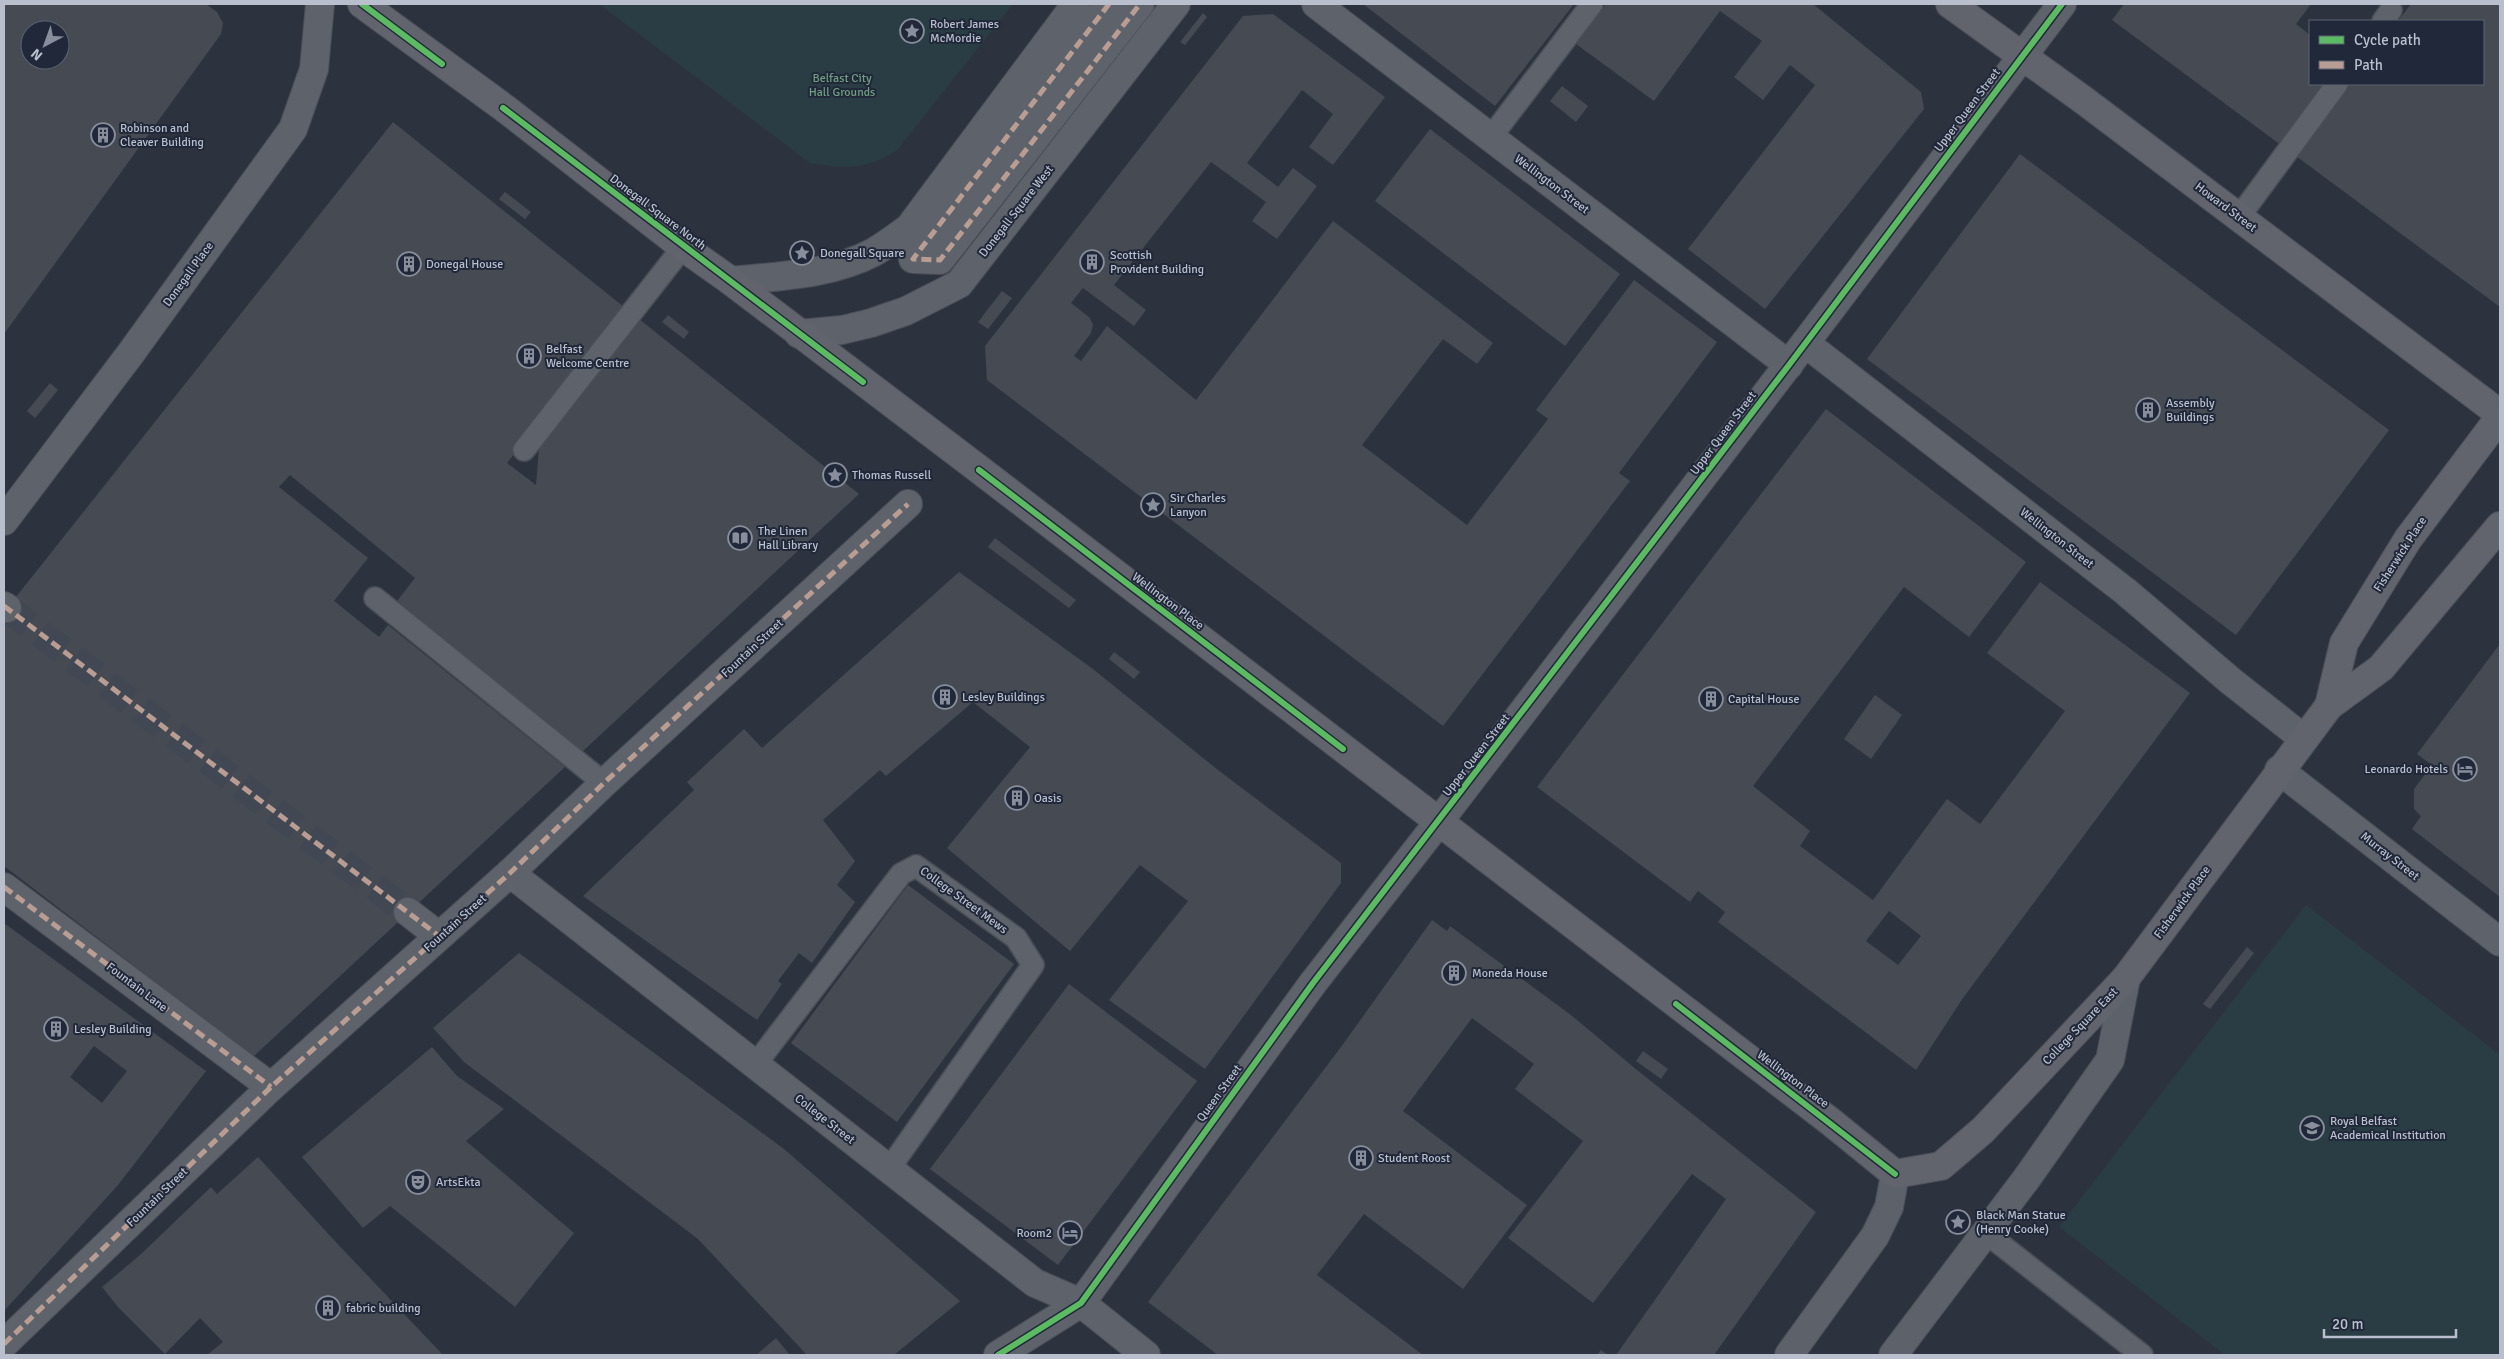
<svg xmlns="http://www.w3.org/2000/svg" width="2504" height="1359" viewBox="0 0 2504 1359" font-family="Signika,sans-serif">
	<rect width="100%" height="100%" fill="#2d333e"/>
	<!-- green -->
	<g fill="#2a3d44">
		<path d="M599,4H1013L897,150C867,170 844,169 810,163Z"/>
		<path d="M2306,905L2500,1055V1355H2225L2059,1227Z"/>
	</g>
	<!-- building -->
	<g fill="#454a53" fill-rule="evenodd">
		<path d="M4,4H206L217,12L223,23L221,34L4,334ZM30,30H60V60H30Z"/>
		<path d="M1363,4H1574L1495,106Z"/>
		<path d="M1606,4H1813L1921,92L1924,109L1765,309L1688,249L1815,85L1790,65L1763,100L1734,77L1762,41L1720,11L1654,101L1576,44Z"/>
		<path d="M2124,4H2311L2296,24L2310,35V84H2483V21H2398L2411,4H2500V307L2112,20Z"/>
		<path d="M1203,13L1207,17L1185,45L1180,42Z"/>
		<path d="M1273,14L1385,97L1333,165L1309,147L1333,114L1302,90L1247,163L1278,187L1293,168L1317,186L1277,239L1252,221L1266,202L1211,162L1114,285L1146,310L1134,326L1083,288L1071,303L1089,317L1093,324L1091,333L1074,356L1081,361L1107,326L1196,400L1333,221L1493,343L1477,364L1443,339L1362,445L1467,525L1548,419L1536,410L1634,280L1717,342L1619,473L1630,481L1443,726L987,380L985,346L1243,16Z"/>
		<path d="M1562,86L1588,106L1576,122L1550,101Z"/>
		<path d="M393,122L629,311L507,463L536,485L540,436L634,315L859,494L582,752L397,601L415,578L290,475L279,487L368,558L334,601L379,637L388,625L565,767L253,1057L4,866V612Z"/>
		<path d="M1430,129L1620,274L1565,346L1375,201Z"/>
		<path d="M2020,154L2389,430L2236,635L1867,359Z"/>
		<path d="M505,192L531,212L525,219L499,199Z"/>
		<path d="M1002,291L1012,298L988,329L978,322Z"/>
		<path d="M668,315L689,332L684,339L662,322Z"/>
		<path d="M50,383L58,390L35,418L27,411Z"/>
		<path d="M1826,409L2026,562L1969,637L1904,587L1753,786L1810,831L1800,846L1873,900L1947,799L1980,824L2065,711L1987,653L2040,582L2190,693L1963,998L1916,1070L1718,922L1725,912L1698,891L1690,902L1537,787ZM1889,911L1921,936L1898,965L1866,941Z"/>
		<path d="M995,538L1076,600L1069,608L988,547Z"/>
		<path d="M959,572L1093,669L1218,770L1341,863V883L1205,1069L1109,1000L1188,901L1140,865L1070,951L947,848L1030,747L973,702L886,776L880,770L823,820L855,861L837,885L855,902L812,963L799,953L778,981L782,984L757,1020L583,896L694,790L687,782L744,729L762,748Z"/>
		<path d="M2500,644V897L2412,829L2421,816L2414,809V789L2432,765L2417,754Z"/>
		<path d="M1114,652L1140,672L1134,679L1109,659Z"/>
		<path d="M1875,695L1902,715L1871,759L1844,739Z"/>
		<path d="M908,885L1014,964L897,1122L791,1043Z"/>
		<path d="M1432,920L1447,931L1450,926L1571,1015L1637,1070L1816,1212L1714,1355H1616L1726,1199L1692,1174L1593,1303L1508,1238L1583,1141L1515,1089L1534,1064L1472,1018L1403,1111L1527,1205L1463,1289L1364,1214L1317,1275L1423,1355H1218L1148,1302L1341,1047Z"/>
		<path d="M4,923L206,1071L118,1185L4,1311ZM94,1046L127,1071L102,1103L70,1077Z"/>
		<path d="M2247,947L2254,953L2210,1009L2203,1004Z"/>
		<path d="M519,953L784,1149L960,1301L894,1355H807L698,1239L464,1062L433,1028Z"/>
		<path d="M1069,984L1197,1081L1058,1265L930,1169Z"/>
		<path d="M432,1047L457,1076L504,1109L466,1141L574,1233L515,1307L390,1206L363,1228L302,1157Z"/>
		<path d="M1643,1051L1668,1069L1661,1079L1636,1061Z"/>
		<path d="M258,1157L332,1238L443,1355H207L223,1342L200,1318L165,1354L118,1307L102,1287L140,1255L211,1187L217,1194Z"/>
		<path d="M776,1338L790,1355H756Z"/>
		<path d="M1601,1350L1608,1355H1597Z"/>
	</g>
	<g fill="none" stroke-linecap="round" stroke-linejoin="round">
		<!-- pedestrian-tunnel -->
		<path stroke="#424853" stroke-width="28" stroke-dasharray="28 14" stroke-linecap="butt" d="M7,608L408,912"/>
		<!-- service casing -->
		<g stroke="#4a4e57" stroke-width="24">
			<g id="service">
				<path d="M2383,21L2391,10"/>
				<path d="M1491,137L1592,4"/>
				<path d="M2239,217L2337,84"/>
				<path d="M524,450L683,247"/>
				<path d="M375,598L604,783"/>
				<path d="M755,1065L901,874L916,866L1016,938L1033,965L889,1169"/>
				<path d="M1986,1233L2142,1355"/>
			</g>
		</g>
		<!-- pedestrian casing -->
		<g stroke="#4a4e57" stroke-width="30">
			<g id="pedestrian">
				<path d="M1109,4L913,259L940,260L1140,4"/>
				<path d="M4,606L7,608"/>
				<path d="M4,887L271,1087"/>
				<path d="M408,912L439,936"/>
				<path d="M4,1344L271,1087L510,873L604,783L908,504"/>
			</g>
		</g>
		<!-- minor casing -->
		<g stroke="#4a4e57" stroke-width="30">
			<g id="minor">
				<path d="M1316,4L1789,365"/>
				<path d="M731,281C779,276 831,275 874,252C886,245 898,236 909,228L1076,4"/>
				<path d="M799,334L842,330L871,323L906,311L959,284L1176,4"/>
				<path d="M1805,343L2125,591L2232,682L2303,738"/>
				<path d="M4,521L131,353L293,129L314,69L320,4"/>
				<path d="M2279,770L2500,942"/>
				<path d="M1434,828L1805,343L2062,4"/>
				<path d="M510,873L1035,1283L1081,1303L1146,1355"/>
			</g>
		</g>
		<!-- tertiary casing -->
		<g stroke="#4a4e57" stroke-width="30">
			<path id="tertiary" d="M998,1355L1081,1303L1313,983L1434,828"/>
		</g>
		<!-- secondary casing -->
		<g stroke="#4a4e57" stroke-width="30">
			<g id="secondary">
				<path d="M1789,1355L1875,1236L1889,1207L1895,1174"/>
				<path d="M1893,1355L2027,1178L2110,1060L2126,978"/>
			</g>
		</g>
		<!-- primary casing -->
		<g stroke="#4c505a" stroke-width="30">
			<g id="primary">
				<path d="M362,4L507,110L683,247L731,281L976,467L1831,1122L1895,1174L1941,1166L1983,1130L2126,978L2329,706L2381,668L2500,526"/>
				<path d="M1950,4L2082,99L2500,414"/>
				<path d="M2329,706L2344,643L2408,539L2500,417"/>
			</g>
		</g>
		<!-- service -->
		<use href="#service" stroke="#5e626b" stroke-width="21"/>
		<!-- pedestrian -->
		<use href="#pedestrian" stroke="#5e626b" stroke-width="28"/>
		<!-- minor -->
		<use href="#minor" stroke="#5e626b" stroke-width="28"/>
		<!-- tertiary -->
		<use href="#tertiary" stroke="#5e626b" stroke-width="28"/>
		<!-- secondary -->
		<use href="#secondary" stroke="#5d6169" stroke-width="28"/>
		<!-- primary -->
		<use href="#primary" stroke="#61646c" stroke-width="28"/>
		<!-- quiet -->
		<g stroke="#b99d93" stroke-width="5" stroke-dasharray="10 5" stroke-linecap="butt">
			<path d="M1109,4L913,259L940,260L1140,4"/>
			<path d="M4,606L439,936"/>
			<path d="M4,887L271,1087"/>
			<path d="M4,1344L271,1087L510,873L604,783L908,504"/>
		</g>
		<!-- cycleway casing -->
		<g stroke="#202839" stroke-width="9">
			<g id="cycleway">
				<path d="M362,4L442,64"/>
				<path d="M503,108L863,382"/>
				<path d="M979,470L1343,749"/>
				<path d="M1676,1004L1895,1174"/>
				<path d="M998,1355L1081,1303L1313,983L1789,365L2062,4"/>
			</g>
		</g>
		<!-- cycleway -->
		<use href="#cycleway" stroke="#5cba63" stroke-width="6"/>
	</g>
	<!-- icons -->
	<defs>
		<g id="sight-ring" transform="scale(1.25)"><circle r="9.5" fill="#202839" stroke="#888e9b" stroke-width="1.5"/><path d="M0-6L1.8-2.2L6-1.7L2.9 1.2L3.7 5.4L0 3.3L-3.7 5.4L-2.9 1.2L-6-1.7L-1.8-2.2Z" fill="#888e9b"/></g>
		<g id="building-ring" transform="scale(1.25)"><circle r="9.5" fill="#202839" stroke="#888e9b" stroke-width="1.5"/><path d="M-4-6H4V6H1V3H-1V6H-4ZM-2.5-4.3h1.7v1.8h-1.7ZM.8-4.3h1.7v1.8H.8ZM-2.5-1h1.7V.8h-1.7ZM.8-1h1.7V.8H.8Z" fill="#888e9b"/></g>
		<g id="library-ring" transform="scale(1.25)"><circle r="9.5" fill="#202839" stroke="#888e9b" stroke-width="1.5"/><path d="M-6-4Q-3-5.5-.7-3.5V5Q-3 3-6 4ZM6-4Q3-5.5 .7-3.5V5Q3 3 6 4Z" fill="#888e9b"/></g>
		<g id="hotel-ring" transform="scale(1.25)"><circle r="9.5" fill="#202839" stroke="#888e9b" stroke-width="1.5"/><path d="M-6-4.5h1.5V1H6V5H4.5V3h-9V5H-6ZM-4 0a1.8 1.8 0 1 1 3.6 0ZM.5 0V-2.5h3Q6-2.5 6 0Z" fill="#888e9b"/></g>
		<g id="school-ring" transform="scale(1.25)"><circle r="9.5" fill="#202839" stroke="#888e9b" stroke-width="1.5"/><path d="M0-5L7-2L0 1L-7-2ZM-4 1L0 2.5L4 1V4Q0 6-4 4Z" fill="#888e9b"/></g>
		<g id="theatre-ring" transform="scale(1.25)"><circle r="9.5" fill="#202839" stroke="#888e9b" stroke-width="1.5"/><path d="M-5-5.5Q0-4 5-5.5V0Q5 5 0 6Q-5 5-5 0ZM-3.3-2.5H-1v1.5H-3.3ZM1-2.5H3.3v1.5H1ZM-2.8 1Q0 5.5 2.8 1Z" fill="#888e9b"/></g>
	</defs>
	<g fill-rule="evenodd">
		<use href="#sight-ring" x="912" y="31"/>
		<use href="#building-ring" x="103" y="135"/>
		<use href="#sight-ring" x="802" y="253"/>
		<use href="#building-ring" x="1092" y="262"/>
		<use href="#building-ring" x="409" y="264"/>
		<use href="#building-ring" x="529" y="356"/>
		<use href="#building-ring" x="2148" y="410"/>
		<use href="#sight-ring" x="835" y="475"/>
		<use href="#sight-ring" x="1153" y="505"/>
		<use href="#library-ring" x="740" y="538"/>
		<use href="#building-ring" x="945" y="697"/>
		<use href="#building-ring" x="1711" y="699"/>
		<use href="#hotel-ring" x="2465" y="769"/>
		<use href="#building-ring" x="1017" y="798"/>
		<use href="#building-ring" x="1454" y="973"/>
		<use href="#building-ring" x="56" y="1029"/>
		<use href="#school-ring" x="2312" y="1128"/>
		<use href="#building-ring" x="1361" y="1158"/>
		<use href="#theatre-ring" x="418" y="1182"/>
		<use href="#sight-ring" x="1958" y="1222"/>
		<use href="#hotel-ring" x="1070" y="1233"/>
		<use href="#building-ring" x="328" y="1308"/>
	</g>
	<g text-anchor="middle" stroke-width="4" stroke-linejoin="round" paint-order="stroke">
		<!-- poi labels -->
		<g font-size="12" fill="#b9bfcd" stroke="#202839" text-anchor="start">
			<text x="930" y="28">Robert James<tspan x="930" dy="14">McMordie</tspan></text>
			<text x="120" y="132">Robinson and<tspan x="120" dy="14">Cleaver Building</tspan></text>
			<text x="820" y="257">Donegall Square</text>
			<text x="1110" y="259">Scottish<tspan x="1110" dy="14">Provident Building</tspan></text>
			<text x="426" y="268">Donegal House</text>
			<text x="546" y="353">Belfast<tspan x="546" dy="14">Welcome Centre</tspan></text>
			<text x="2166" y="407">Assembly<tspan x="2166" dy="14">Buildings</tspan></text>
			<text x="852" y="479">Thomas Russell</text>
			<text x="1170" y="502">Sir Charles<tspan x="1170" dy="14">Lanyon</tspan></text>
			<text x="758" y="535">The Linen<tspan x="758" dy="14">Hall Library</tspan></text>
			<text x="962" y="701">Lesley Buildings</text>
			<text x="1728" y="703">Capital House</text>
			<text x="2448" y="773" text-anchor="end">Leonardo Hotels</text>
			<text x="1034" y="802">Oasis</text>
			<text x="1472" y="977">Moneda House</text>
			<text x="74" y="1033">Lesley Building</text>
			<text x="2330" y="1125">Royal Belfast<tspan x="2330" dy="14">Academical Institution</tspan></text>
			<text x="1378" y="1162">Student Roost</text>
			<text x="436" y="1186">ArtsEkta</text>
			<text x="1976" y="1219">Black Man Statue<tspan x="1976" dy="14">(Henry Cooke)</tspan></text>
			<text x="1052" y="1237" text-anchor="end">Room2</text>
			<text x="346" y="1312">fabric building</text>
		</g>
		<!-- park labels -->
		<g font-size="12" fill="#719e80" stroke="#202839">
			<text x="842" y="82">Belfast City<tspan x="842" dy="14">Hall Grounds</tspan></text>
		</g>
		<!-- street labels -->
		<g font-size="12" fill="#b9bfcd" stroke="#202839">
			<text transform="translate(1967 110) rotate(-53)" y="4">Upper Queen Street</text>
			<text transform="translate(1552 184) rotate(37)" y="4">Wellington Street</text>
			<text transform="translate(2226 207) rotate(37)" y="4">Howard Street</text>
			<text transform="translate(1016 211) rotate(-52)" y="4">Donegall Square West</text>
			<text transform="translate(658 212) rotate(37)" y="4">Donegall Square North</text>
			<text transform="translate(188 274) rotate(-54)" y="4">Donegall Place</text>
			<text transform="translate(1723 433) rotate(-53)" y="4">Upper Queen Street</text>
			<text transform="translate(2057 538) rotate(38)" y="4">Wellington Street</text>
			<text transform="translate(2400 554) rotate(-57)" y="4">Fisherwick Place</text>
			<text transform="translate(1168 601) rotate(37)" y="4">Wellington Place</text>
			<text transform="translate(752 648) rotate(-43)" y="4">Fountain Street</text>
			<text transform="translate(1476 755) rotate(-52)" y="4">Upper Queen Street</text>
			<text transform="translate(2390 856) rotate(38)" y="4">Murray Street</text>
			<text transform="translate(964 900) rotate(36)" y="4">College Street Mews</text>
			<text transform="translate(2182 902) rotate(-54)" y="4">Fisherwick Place</text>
			<text transform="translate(455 923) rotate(-42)" y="4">Fountain Street</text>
			<text transform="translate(137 987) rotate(37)" y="4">Fountain Lane</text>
			<text transform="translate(2080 1026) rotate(-46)" y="4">College Square East</text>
			<text transform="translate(1793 1079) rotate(37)" y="4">Wellington Place</text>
			<text transform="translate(1219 1093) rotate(-54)" y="4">Queen Street</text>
			<text transform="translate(825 1119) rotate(38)" y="4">College Street</text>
			<text transform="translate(157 1197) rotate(-44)" y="4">Fountain Street</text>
		</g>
	</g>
	<!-- border -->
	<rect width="2504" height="1359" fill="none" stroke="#b9bfcd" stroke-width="10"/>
	<!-- legend -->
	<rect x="2309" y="20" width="175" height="65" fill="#202839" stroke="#5d6474"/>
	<rect x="2319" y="36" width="25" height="8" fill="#5cba63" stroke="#5d6474"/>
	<text x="2354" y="45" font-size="15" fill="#b9bfcd">Cycle path</text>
	<rect x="2319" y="61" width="25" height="8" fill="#b99d93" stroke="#5d6474"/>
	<text x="2354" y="70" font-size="15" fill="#b9bfcd">Path</text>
	<!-- north arrow -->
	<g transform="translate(45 45) rotate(221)"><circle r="24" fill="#202839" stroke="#5d6474"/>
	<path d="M0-4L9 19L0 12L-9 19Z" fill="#888e9b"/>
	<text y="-8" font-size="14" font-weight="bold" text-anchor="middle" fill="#b9bfcd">N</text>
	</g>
	<!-- scale -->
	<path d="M2324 1329v8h132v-8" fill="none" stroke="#b9bfcd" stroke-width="2.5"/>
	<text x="2332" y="1329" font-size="15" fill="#b9bfcd" stroke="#202839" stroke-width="4" paint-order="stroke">20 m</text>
</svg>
